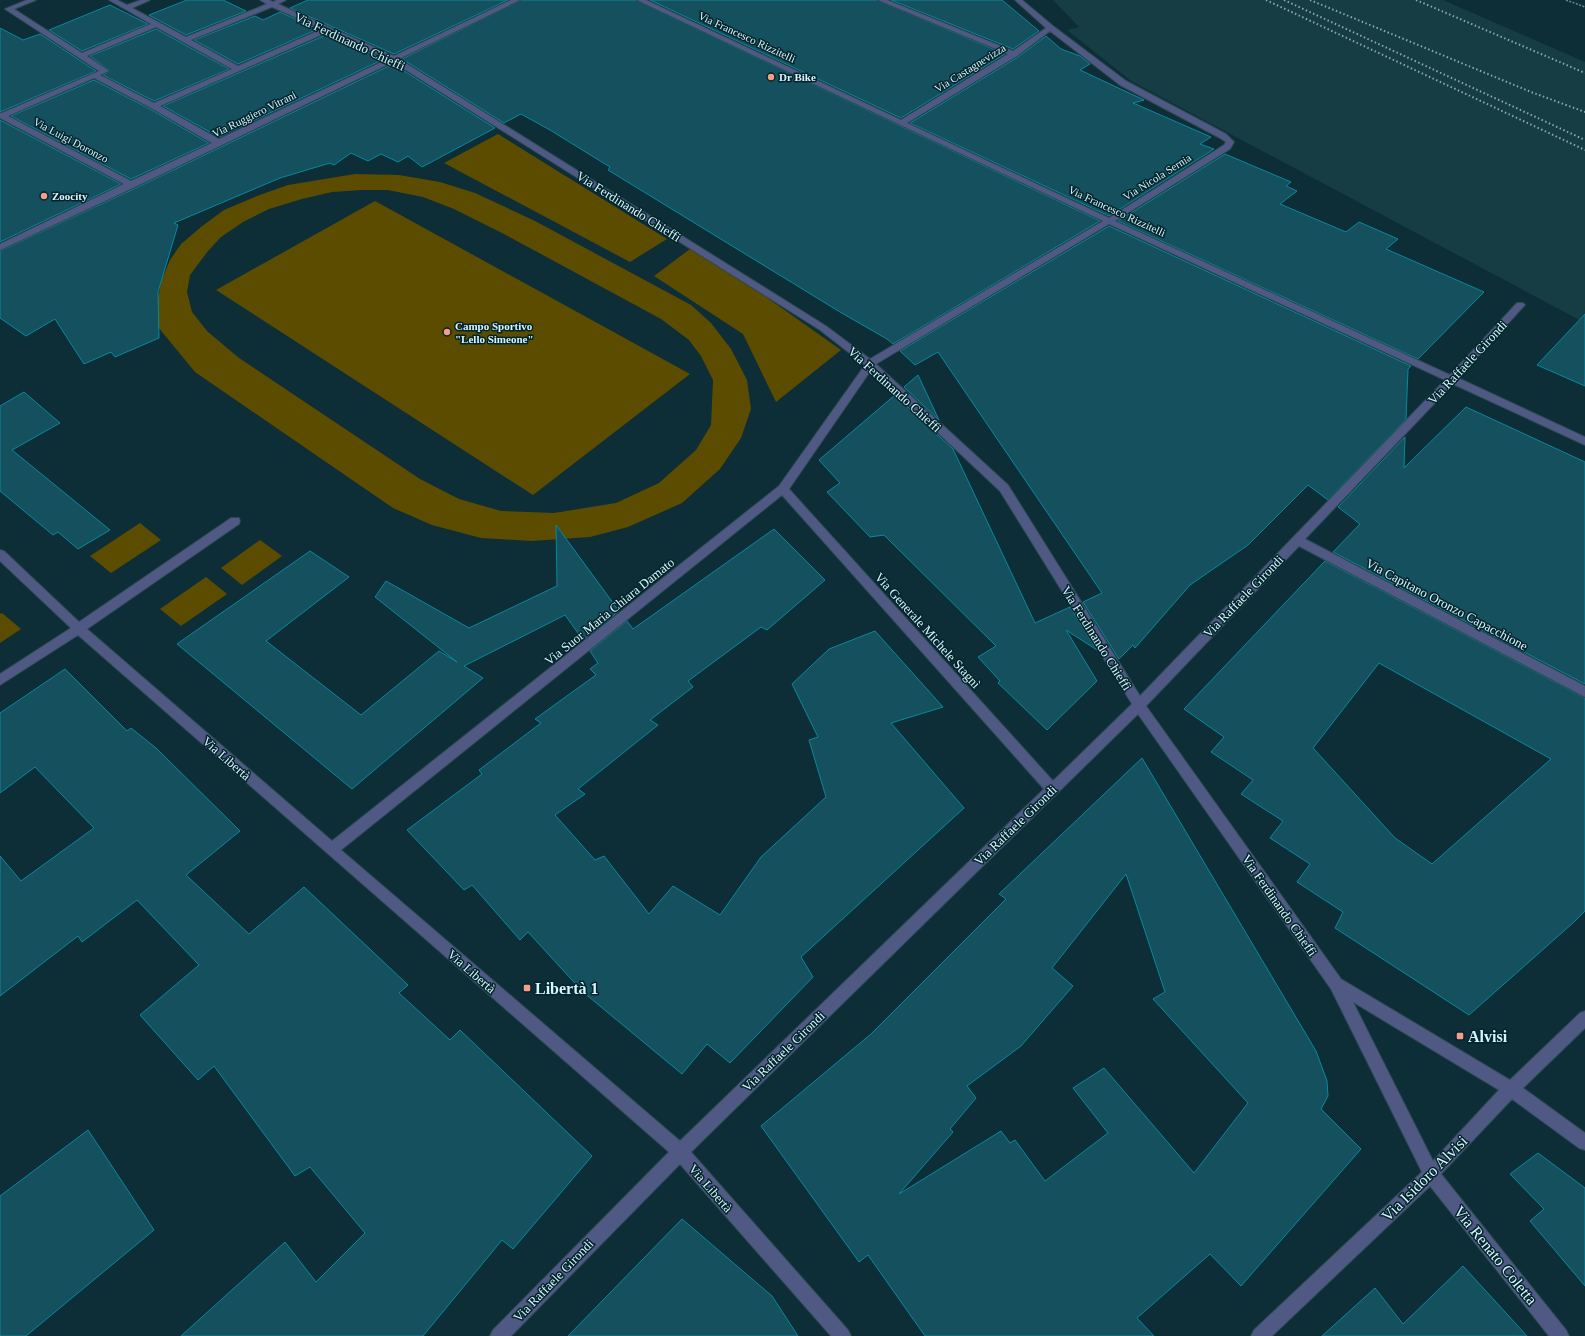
<svg xmlns="http://www.w3.org/2000/svg" width="1585" height="1336" viewBox="0 0 1585 1336" font-family="Georgia,serif">
	<rect width="100%" height="100%" fill="#0d2e36"/>
	<!-- built -->
	<path fill="#163c44" d="M1053,0H1443L1585,62V323L1131,81L1067,30L1079,27Z"/>
	<!-- green -->
	<g fill="#5c4c00" fill-rule="evenodd">
		<path d="M498,134L667,239L630,262L444,163Z"/>
		<path d="M355,174L399,175L440,182L475,193L535,221L691,305L711,323L731,349L747,380L751,409L741,438L720,469L682,503L628,527L590,537L531,541L481,538L432,525L393,508L195,372L158,327L157,305L161,282L170,260L181,244L201,227L224,210L257,196L288,185ZM361,190H388L423,197L454,209L504,234L661,319L689,340L701,356L713,380L711,425L696,450L659,483L616,503L554,513L501,511L459,499L420,479L239,358L207,331L192,312L187,292L190,275L208,251L221,237L243,222L269,209L302,199L332,192Z"/>
		<path d="M375,201L690,374L533,495L216,290Z"/>
		<path d="M694,246L841,350L776,402L743,334L654,276Z"/>
		<path d="M140,523L161,540L111,573L90,556Z"/>
		<path d="M260,540L282,556L242,585L221,568Z"/>
		<path d="M206,577L227,594L181,626L160,609Z"/>
		<path d="M2,613L21,629L0,643V614Z"/>
	</g>
	<!-- building -->
	<g fill="#14505d" stroke="#0889a0" fill-rule="evenodd">
		<path d="M187,0H223L246,11L186,35L149,15Z"/>
		<path d="M308,0H508L394,54L290,8Z"/>
		<path d="M521,0H636L1100,221L893,344L887,339L840,312L608,170L610,167L550,130L521,114L504,123L402,59Z"/>
		<path d="M650,0H877L1005,54L901,118Z"/>
		<path d="M891,0H1002L1039,31L1013,49Z"/>
		<path d="M110,5L148,24L82,51L49,30Z"/>
		<path d="M280,12L318,29L238,64L194,40L255,16L263,20Z"/>
		<path d="M0,28L23,40L40,34L96,71L0,112Z"/>
		<path d="M156,29L229,69L154,101L103,75L110,71L90,56Z"/>
		<path d="M328,34L384,59L219,137L163,106Z"/>
		<path d="M1046,36L1061,49L1080,56L1090,64L1080,70L1144,100L1133,103L1211,137L1200,144L1214,149L1109,216L910,123L1018,57Z"/>
		<path d="M393,64L495,128L422,167L408,156L398,162L381,154L368,161L351,153L334,165L330,163L280,178L174,223L178,225L158,292L159,338L115,357L111,352L84,364L55,319L26,336L0,318V251L136,188Z"/>
		<path d="M94,80L150,109L209,143L131,179L11,116Z"/>
		<path d="M0,120L121,184L0,242Z"/>
		<path d="M1225,154L1291,182L1286,186L1297,191L1280,204L1346,232L1359,222L1398,239L1386,249L1484,292L1418,359L1118,221Z"/>
		<path d="M1109,226L1411,366L1408,369L1406,419L1328,500L1308,485L1248,545L1190,585L1135,648L1133,645L1119,659L1083,602L1102,593L938,352L915,365L900,351Z"/>
		<path d="M1585,314V386L1537,365Z"/>
		<path d="M918,375L939,420L904,387Z"/>
		<path d="M24,392L60,423L12,450L110,530L78,549L58,532L53,535L0,491V406Z"/>
		<path d="M895,395L953,449L1035,623L1070,607L1097,650L1066,630L1097,681L1047,730L998,683L1000,681L978,657L996,646L884,535L870,537L827,492L840,483L819,460Z"/>
		<path d="M1466,407L1585,462V684L1333,552L1360,524L1338,507L1405,437L1404,468Z"/>
		<path d="M556,525L619,611L583,640L565,615L464,666L483,678L352,789L177,644L310,551L349,577L266,641L361,715L439,651L457,662L375,597L386,581L469,628L557,586Z"/>
		<path d="M774,529L825,580L767,630L761,627L688,681L693,687L650,720L658,725L578,789L585,794L555,815L595,860L604,856L649,914L673,886L720,915L761,857L826,797L809,740L818,737L792,684L829,649L875,631L943,707L891,723L964,808L801,957L813,977L730,1063L707,1044L682,1074L583,992L528,932L520,940L472,885L464,890L407,830L482,774L479,770L541,723L535,719L596,675L590,669L598,663L590,651L627,621L633,629Z"/>
		<path d="M1325,561L1585,698V911L1574,922L1469,1015L1335,928L1343,912L1297,882L1310,864L1270,838L1283,821L1241,794L1253,780L1211,752L1224,737L1184,709ZM1379,663L1551,759L1432,864L1395,838L1313,748Z"/>
		<path d="M65,669L127,731L131,728L156,748L240,831L186,875L249,934L304,887L408,985L399,993L450,1040L460,1030L592,1156L513,1249L502,1240L423,1336H181L285,1242L316,1282L365,1233L310,1167L295,1176L214,1066L198,1080L140,1015L199,965L137,900L82,942L78,936L0,996V856L21,881L94,828L35,767L0,793V713Z"/>
		<path d="M1142,758L1316,1051L1327,1081L1328,1096L1321,1109L1361,1149L1241,1286L1210,1254L1137,1318L1154,1336H925L868,1255L859,1262L761,1126L871,1034L1006,899L999,894ZM1126,874L1165,992L1153,999L1248,1103L1194,1173L1104,1068L1073,1088L1108,1133L1045,1181L1015,1140L1010,1143L1001,1131L899,1194L953,1132L950,1129L976,1098L967,1086L1021,1046L1073,986L1052,968Z"/>
		<path d="M88,1130L154,1230L26,1336H0V1196Z"/>
		<path d="M1538,1153L1585,1188V1286L1530,1221L1544,1209L1510,1174Z"/>
		<path d="M682,1219L772,1296L798,1336H568Z"/>
		<path d="M1463,1266L1527,1336H1322L1375,1288L1403,1324Z"/>
	</g>
	<g fill="none" stroke-linecap="round" stroke-linejoin="round">
		<!-- minor casing -->
		<g stroke="#2a4a52" stroke-width="2">
			<path id="minor" d="M27,0H36L14,9L82,53L151,24L109,0H117L127,5L141,0H150L132,8L186,37L267,4L260,0H269L273,2L277,0H286L278,4L394,56L511,0H520L399,59L826,326L870,359L1103,221L637,0H646L901,120L1008,54L878,0H887L1013,51L1046,28L1015,0H1022L1053,26L1126,81L1226,134L1234,142L1230,149L1115,221L1450,375L1517,303H1523L1525,305L1523,307L1458,378L1585,437V445L1453,384L1305,539L1585,686V697L1299,546L1146,706L1341,979L1510,1080L1580,1013L1585,1011V1028L1523,1088L1585,1133V1150L1579,1148L1512,1099L1441,1174L1566,1330L1569,1336H1549L1430,1186L1272,1336H1251L1254,1330L1422,1172L1331,989L1138,714L691,1152L848,1330L851,1336H831L680,1164L511,1336H490L493,1330L669,1152L78,635L0,685V674L71,628L0,561V550L4,551L79,622L231,518H239L240,521L239,524L87,629L332,841L779,486L865,365L820,330L393,62L135,187L0,250V244L124,184L0,118V113H2L99,71L5,9ZM272,7L322,29L238,66L191,40ZM156,27L232,69L154,103L100,75L109,71L87,56ZM1050,31L1120,85L1220,138L1226,142L1224,145L1109,218L907,123L1017,56ZM328,32L388,59L219,139L160,106ZM94,78L151,108L212,143L131,181L8,116ZM1109,224L1445,380L1140,696L1008,485L876,364ZM871,370L1000,491L1132,704L1053,781L789,489ZM782,495L1044,789L680,1141L341,850ZM1353,1002L1499,1090L1433,1161Z"/>
		</g>
		<!-- path -->
		<path stroke="#6e8c94" stroke-width="1.5" stroke-dasharray="2 1.5" stroke-linecap="butt" d="M1566,0L1585,7"/>
		<!-- minor -->
		<use href="#minor" fill="#505983" fill-rule="evenodd"/>
		<!-- rail -->
		<g stroke="#8ba8b0" stroke-width="2" stroke-dasharray="1.5 2.5" stroke-linecap="butt">
			<path d="M1266,0L1585,150"/>
			<path d="M1284,0L1585,140"/>
			<path d="M1310,0L1531,92L1585,112"/>
			<path d="M1416,0L1585,73"/>
		</g>
	</g>
	<!-- markers -->
	<g fill="#f49e88" stroke="#02242c" stroke-width="1.5">
		<circle cx="771" cy="77" r="4"/>
		<circle cx="44" cy="196" r="4"/>
		<circle cx="447" cy="332" r="4"/>
		<rect x="523" y="984" width="8" height="8" rx="2"/>
		<rect x="1456" y="1032" width="8" height="8" rx="2"/>
	</g>
	<g text-anchor="middle" stroke-width="3" stroke-linejoin="round" paint-order="stroke">
		<!-- far-street labels -->
		<g font-size="11" fill="#daf5fc" stroke="#02242c">
			<text transform="translate(747 37) rotate(25)" y="4">Via Francesco Rizzitelli</text>
			<text transform="translate(970 68) rotate(-32)" y="4">Via Castagnevizza</text>
			<text transform="translate(254 114) rotate(-26)" y="4">Via Ruggiero Vitrani</text>
			<text transform="translate(71 140) rotate(28)" y="4">Via Luigi Doronzo</text>
			<text transform="translate(1157 177) rotate(-32)" y="4">Via Nicola Sernia</text>
			<text transform="translate(1117 211) rotate(25)" y="4">Via Francesco Rizzitelli</text>
		</g>
		<!-- far-poi labels -->
		<g font-size="11" font-weight="bold" fill="#daf5fc" stroke="#02242c" text-anchor="start">
			<text x="779" y="81">Dr Bike</text>
			<text x="52" y="200">Zoocity</text>
			<text x="455" y="330">Campo Sportivo<tspan x="455" dy="13">"Lello Simeone"</tspan></text>
		</g>
		<!-- street labels -->
		<g font-size="13" fill="#daf5fc" stroke="#02242c">
			<text transform="translate(350 41) rotate(25)" y="5">Via Ferdinando Chieffi</text>
			<text transform="translate(629 206) rotate(32)" y="5">Via Ferdinando Chieffi</text>
			<text transform="translate(1467 362) rotate(-47)" y="5">Via Raffaele Girondi</text>
			<text transform="translate(895 389) rotate(42)" y="5">Via Ferdinando Chieffi</text>
			<text transform="translate(1243 596) rotate(-46)" y="5">Via Raffaele Girondi</text>
			<text transform="translate(1447 604) rotate(28)" y="5">Via Capitano Oronzo Capacchione</text>
			<text transform="translate(609 611) rotate(-39)" y="5">Via Suor Maria Chiara Damato</text>
			<text transform="translate(928 630) rotate(48)" y="5">Via Generale Michele Stagnì</text>
			<text transform="translate(1097 638) rotate(58)" y="5">Via Ferdinando Chieffi</text>
			<text transform="translate(227 758) rotate(41)" y="5">Via Libertà</text>
			<text transform="translate(1015 825) rotate(-44)" y="5">Via Raffaele Girondi</text>
			<text transform="translate(1280 905) rotate(55)" y="5">Via Ferdinando Chieffi</text>
			<text transform="translate(472 971) rotate(41)" y="5">Via Libertà</text>
			<text transform="translate(783 1051) rotate(-44)" y="5">Via Raffaele Girondi</text>
			<text transform="translate(711 1188) rotate(49)" y="5">Via Libertà</text>
			<text transform="translate(553 1280) rotate(-46)" y="5">Via Raffaele Girondi</text>
		</g>
		<!-- near-poi labels -->
		<g font-size="16" font-weight="bold" fill="#daf5fc" stroke="#02242c" text-anchor="start">
			<text x="535" y="994">Libertà 1</text>
			<text x="1468" y="1042">Alvisi</text>
		</g>
		<!-- near-street labels -->
		<g font-size="16" fill="#daf5fc" stroke="#02242c">
			<text transform="translate(1424 1178) rotate(-45)" y="6">Via Isidoro Alvisi</text>
			<text transform="translate(1496 1255) rotate(51)" y="6">Via Renato Coletta</text>
		</g>
	</g>
</svg>
